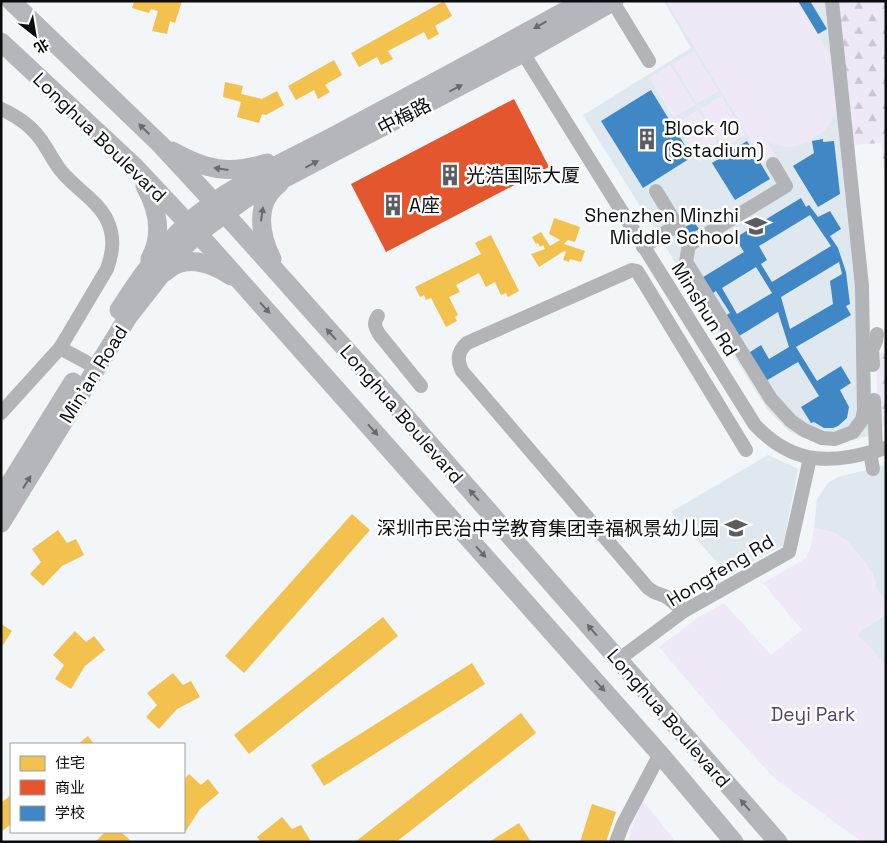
<svg xmlns="http://www.w3.org/2000/svg" width="887" height="843" viewBox="0 0 887 843" font-family="'Space Grotesk','Noto Sans SC',sans-serif">
	<defs>
		<pattern id="forest-firs" width="22" height="20" patternUnits="userSpaceOnUse" patternTransform="scale(1.25)"><rect width="22" height="20" fill="#eee8f7"/><path d="M5 1l3.5 6h-7zM16 11l3.5 6h-7z" fill="#cbc6d3"/></pattern>
	</defs>
	<rect width="100%" height="100%" fill="#f2f6f9"/>
	<!-- built -->
	<g fill="#dfe7ef">
		<path d="M664,1H837L868,305L872,434L868,436L842,443L822,444L803,438L789,431L767,409L583,115L691,48Z"/>
		<path d="M768,455L798,469L783,545L729,575L671,512Z"/>
		<path d="M886,465V600L878,592L872,572L849,543L833,532L814,528L817,499L828,483L838,477Z"/>
		<path d="M886,614V665L857,634Z"/>
	</g>
	<!-- forest -->
	<g fill="url(#forest-firs)">
		<path d="M837,1H886V190L881,143L852,145Z"/>
		<path d="M886,352V428L880,426L878,422L876,353Z"/>
	</g>
	<!-- park -->
	<g fill="#eee8f7">
		<path d="M666,1H798L836,65L837,112L824,131L807,143L797,146L786,147L768,143L779,161L767,167Z"/>
		<path d="M694,51L719,91L697,104L673,64Z"/>
		<path d="M670,65L695,105L673,118L649,78Z"/>
		<path d="M722,96L745,135L724,148L700,108Z"/>
		<path d="M698,110L721,149L700,162L676,123Z"/>
		<path d="M814,528L833,532L849,543L872,572L878,592L886,600V613L857,634L886,665V842H862L774,778L715,713L659,647L699,617L724,603L771,655L802,630L763,583L806,558L811,546Z"/>
		<path d="M642,800L676,842H627Z"/>
	</g>
	<!-- homes -->
	<g fill="#f2c14e">
		<path d="M138,1H182L175,23L170,21L167,34L152,31L158,11L151,9L149,13L132,8L134,2Z"/>
		<path d="M444,1L452,16L435,26L439,34L428,40L424,32L388,51L393,59L381,65L377,57L359,67L351,53Z"/>
		<path d="M334,60L342,75L325,85L330,92L318,99L314,90L296,100L288,86Z"/>
		<path d="M225,82L243,86L241,94L262,99L277,91L284,105L266,115L262,114L259,123L237,117L241,102L223,97Z"/>
		<path d="M554,218L580,227L575,242L568,240L564,244L585,251L581,262L570,259L569,262L563,260L566,252L564,251L539,267L531,254L545,249L543,245L540,247L538,243L536,244L532,237L541,232L550,246L560,240L549,234Z"/>
		<path d="M491,235L519,291L508,297L506,293L501,295L495,282L486,287L479,273L456,285L460,292L449,297L458,315L455,317L457,321L446,327L431,298L426,300L424,295L420,297L415,287L481,254L475,243Z"/>
		<path d="M352,514L370,530L244,673L225,656Z"/>
		<path d="M58,530L67,543L76,539L84,555L62,566L43,586L30,574L41,562L32,549Z"/>
		<path d="M383,617L398,636L249,754L234,735Z"/>
		<path d="M1,624L12,631L1,648Z"/>
		<path d="M75,631L86,642L94,636L105,650L85,666L71,689L55,679L64,665L53,655Z"/>
		<path d="M472,663L485,684L324,786L311,765Z"/>
		<path d="M173,673L183,685L191,681L200,697L177,709L159,729L146,717L157,705L147,693Z"/>
		<path d="M521,713L536,733L396,842H355Z"/>
		<path d="M88,736L94,744H78Z"/>
		<path d="M189,774L201,785L208,779L219,793L200,809L185,832L184,831V780Z"/>
		<path d="M11,795V824L1,832V803Z"/>
		<path d="M592,804L616,812L606,842H580Z"/>
		<path d="M282,817L292,829L301,825L310,840L307,842H261L257,837Z"/>
		<path d="M519,823L531,842H489Z"/>
		<path d="M105,832H121L130,840L129,842H95Z"/>
	</g>
	<!-- shops -->
	<path fill="#e4572e" d="M514,99L549,167L386,252L351,184Z"/>
	<!-- schools -->
	<g fill="#3f88c5" fill-rule="evenodd">
		<path d="M798,1H810L827,29L818,34Z"/>
		<path d="M651,90L692,157L643,188L601,121Z"/>
		<path d="M823,139V142L834,141L840,194L818,207L793,166L814,153L812,141Z"/>
		<path d="M747,141L770,179L735,200L712,163Z"/>
		<path d="M801,198L806,207L809,205L818,217L830,211L841,229L830,236L838,248L846,272L850,304L846,306L851,315L796,347L817,381L841,366L851,383L840,390L849,407L847,418L838,426L833,428H824L814,422L811,423L801,407L819,396L798,362L764,382L747,354L761,345L769,359L789,347L778,312L736,338L723,317L730,313L716,291L710,295L700,279L744,252L735,238ZM810,215L831,246L772,282L761,264L767,260L759,246ZM839,262L842,274L830,281L833,304L790,329L781,297ZM756,267L772,293L737,314L722,288Z"/>
		<path d="M694,222L699,229L690,235L685,227Z"/>
	</g>
	<g fill="none" stroke-linecap="round" stroke-linejoin="round">
		<!-- minor -->
		<g stroke="#b2b4b8" stroke-width="14">
			<path d="M613,2L649,61"/>
			<path d="M523,53L755,425C796,468 834,463 886,448"/>
			<path d="M1,109C19,117 35,129 45,146C51,155 55,164 62,172C75,188 98,201 107,220C115,237 113,252 107,269L60,348"/>
			<path d="M656,191L689,245L686,262L771,399L791,421L804,430L822,438L835,439L853,432L862,420L864,410L862,286L832,1"/>
			<path d="M689,245L786,186L773,164"/>
			<path d="M643,247L677,225"/>
			<path d="M378,316C373,323 375,327 379,334L421,386"/>
			<path d="M873,365L872,350L876,341L877,334"/>
			<path d="M874,400L876,451"/>
			<path d="M1,413L60,348L86,362"/>
			<path d="M870,453L873,469"/>
			<path d="M684,611L667,597L654,592L648,588L462,371C457,360 457,352 467,343L632,270L637,271L746,450"/>
			<path d="M618,660L684,611L789,552L810,458"/>
			<path d="M616,842L623,824L660,754"/>
		</g>
		<!-- major -->
		<g stroke="#b5b6bb" stroke-width="19">
			<path d="M11,1L160,144L235,225L392,401L778,842"/>
			<path d="M1,42L135,167L210,247L660,754L734,842"/>
			<path d="M172,151C206,170 229,175 267,163"/>
			<path d="M145,186C158,209 163,235 150,259"/>
			<path d="M272,259C260,235 254,203 279,184"/>
			<path d="M165,272C184,254 211,262 231,276"/>
			<path d="M119,310C139,279 159,250 187,224C229,185 285,162 336,135C418,91 501,47 583,1"/>
			<path d="M1,498L73,382"/>
			<path d="M1,523L128,317L178,253L197,234L245,199L523,53L614,1"/>
		</g>
	</g>
	<!-- one-way arrows -->
	<defs><path id="oneway-solid" d="M-6-.8H1V-3.2L6.5 0L1 3.2V.8H-6Z" transform="scale(1.25)"/></defs>
	<g fill="#686a6d">
		<use href="#oneway-solid" transform="translate(540 25) rotate(151)"/>
		<use href="#oneway-solid" transform="translate(456 88) rotate(-28)"/>
		<use href="#oneway-solid" transform="translate(144 129) rotate(-136)"/>
		<use href="#oneway-solid" transform="translate(312 164) rotate(-28)"/>
		<use href="#oneway-solid" transform="translate(221 169) rotate(-172)"/>
		<use href="#oneway-solid" transform="translate(262 214) rotate(-82)"/>
		<use href="#oneway-solid" transform="translate(265 308) rotate(48)"/>
		<use href="#oneway-solid" transform="translate(331 334) rotate(-132)"/>
		<use href="#oneway-solid" transform="translate(373 430) rotate(48)"/>
		<use href="#oneway-solid" transform="translate(27 482) rotate(-58)"/>
		<use href="#oneway-solid" transform="translate(474 495) rotate(-131)"/>
		<use href="#oneway-solid" transform="translate(481 552) rotate(48)"/>
		<use href="#oneway-solid" transform="translate(592 630) rotate(-131)"/>
		<use href="#oneway-solid" transform="translate(600 686) rotate(48)"/>
		<use href="#oneway-solid" transform="translate(745 805) rotate(-131)"/>
	</g>
	<!-- icons -->
	<defs>
		<g id="building-bare" transform="scale(1.725)"><path d="M-4-6H4V6H1V3H-1V6H-4ZM-2.5-4.3h1.7v1.8h-1.7ZM.8-4.3h1.7v1.8H.8ZM-2.5-1h1.7V.8h-1.7ZM.8-1h1.7V.8H.8Z" fill="#5b5e60" stroke="#fff" stroke-width="2.5" paint-order="stroke"/></g>
		<g id="school-bare" transform="scale(1.725)"><path d="M0-5L7-2L0 1L-7-2ZM-4 1L0 2.5L4 1V4Q0 6-4 4Z" fill="#5b5e60" stroke="#fff" stroke-width="2.5" paint-order="stroke"/></g>
	</defs>
	<g fill-rule="evenodd">
		<use href="#building-bare" x="647" y="139"/>
		<use href="#building-bare" x="450" y="175"/>
		<use href="#building-bare" x="393" y="205"/>
		<use href="#school-bare" x="756" y="226"/>
		<use href="#school-bare" x="736" y="528"/>
	</g>
	<g text-anchor="middle" stroke-width="5" stroke-linejoin="round" paint-order="stroke">
		<!-- street labels -->
		<g font-size="19" fill="#0a0c0e" stroke="#fff">
			<text transform="translate(404 116) rotate(-28)" y="7">中梅路</text>
			<text transform="translate(100 137) rotate(44)" y="7">Longhua Boulevard</text>
			<text transform="translate(705 309) rotate(58)" y="7">Minshun Rd</text>
			<text transform="translate(93 374) rotate(-58)" y="7">Min'an Road</text>
			<text transform="translate(402 414) rotate(49)" y="7">Longhua Boulevard</text>
			<text transform="translate(720 570) rotate(-31)" y="7">Hongfeng Rd</text>
			<text transform="translate(669 718) rotate(49)" y="7">Longhua Boulevard</text>
		</g>
		<!-- poi labels -->
		<g font-size="19" fill="#0a0c0e" stroke="#fff" text-anchor="start">
			<text x="664" y="135">Block 10<tspan x="664" dy="22">(Sstadium)</tspan></text>
			<text x="466" y="182">光浩国际大厦</text>
			<text x="409" y="212">A座</text>
			<text x="739" y="222" text-anchor="end">Shenzhen Minzhi<tspan x="739" dy="22">Middle School</tspan></text>
			<text x="719" y="535" text-anchor="end">深圳市民治中学教育集团幸福枫景幼儿园</text>
		</g>
		<!-- park labels -->
		<g font-size="19" fill="#5a416b" stroke="#fff">
			<text x="813" y="721">Deyi Park</text>
		</g>
	</g>
	<!-- border -->
	<rect width="887" height="843" fill="none" stroke="#0a0c0e" stroke-width="5"/>
	<!-- legend -->
	<rect x="10" y="743" width="175" height="90" fill="#ffffff" stroke="#9d9e9f"/>
	<rect x="20" y="756" width="25" height="15" fill="#f2c14e" stroke="#9d9e9f"/>
	<text x="55" y="768" font-size="15" fill="#0a0c0e">住宅</text>
	<rect x="20" y="780" width="25" height="15" fill="#e4572e" stroke="#9d9e9f"/>
	<text x="55" y="793" font-size="15" fill="#0a0c0e">商业</text>
	<rect x="20" y="806" width="25" height="15" fill="#3f88c5" stroke="#9d9e9f"/>
	<text x="55" y="818" font-size="15" fill="#0a0c0e">学校</text>
	<!-- north arrow -->
	<g transform="translate(35 35) rotate(149)" stroke="#ffffff" stroke-width="4" paint-order="stroke">
	<path d="M0-4L9 19L0 12L-9 19Z" fill="#0a0c0e"/>
	<text y="-8" font-size="14" font-weight="bold" text-anchor="middle" fill="#0a0c0e">北</text>
	</g>
</svg>
